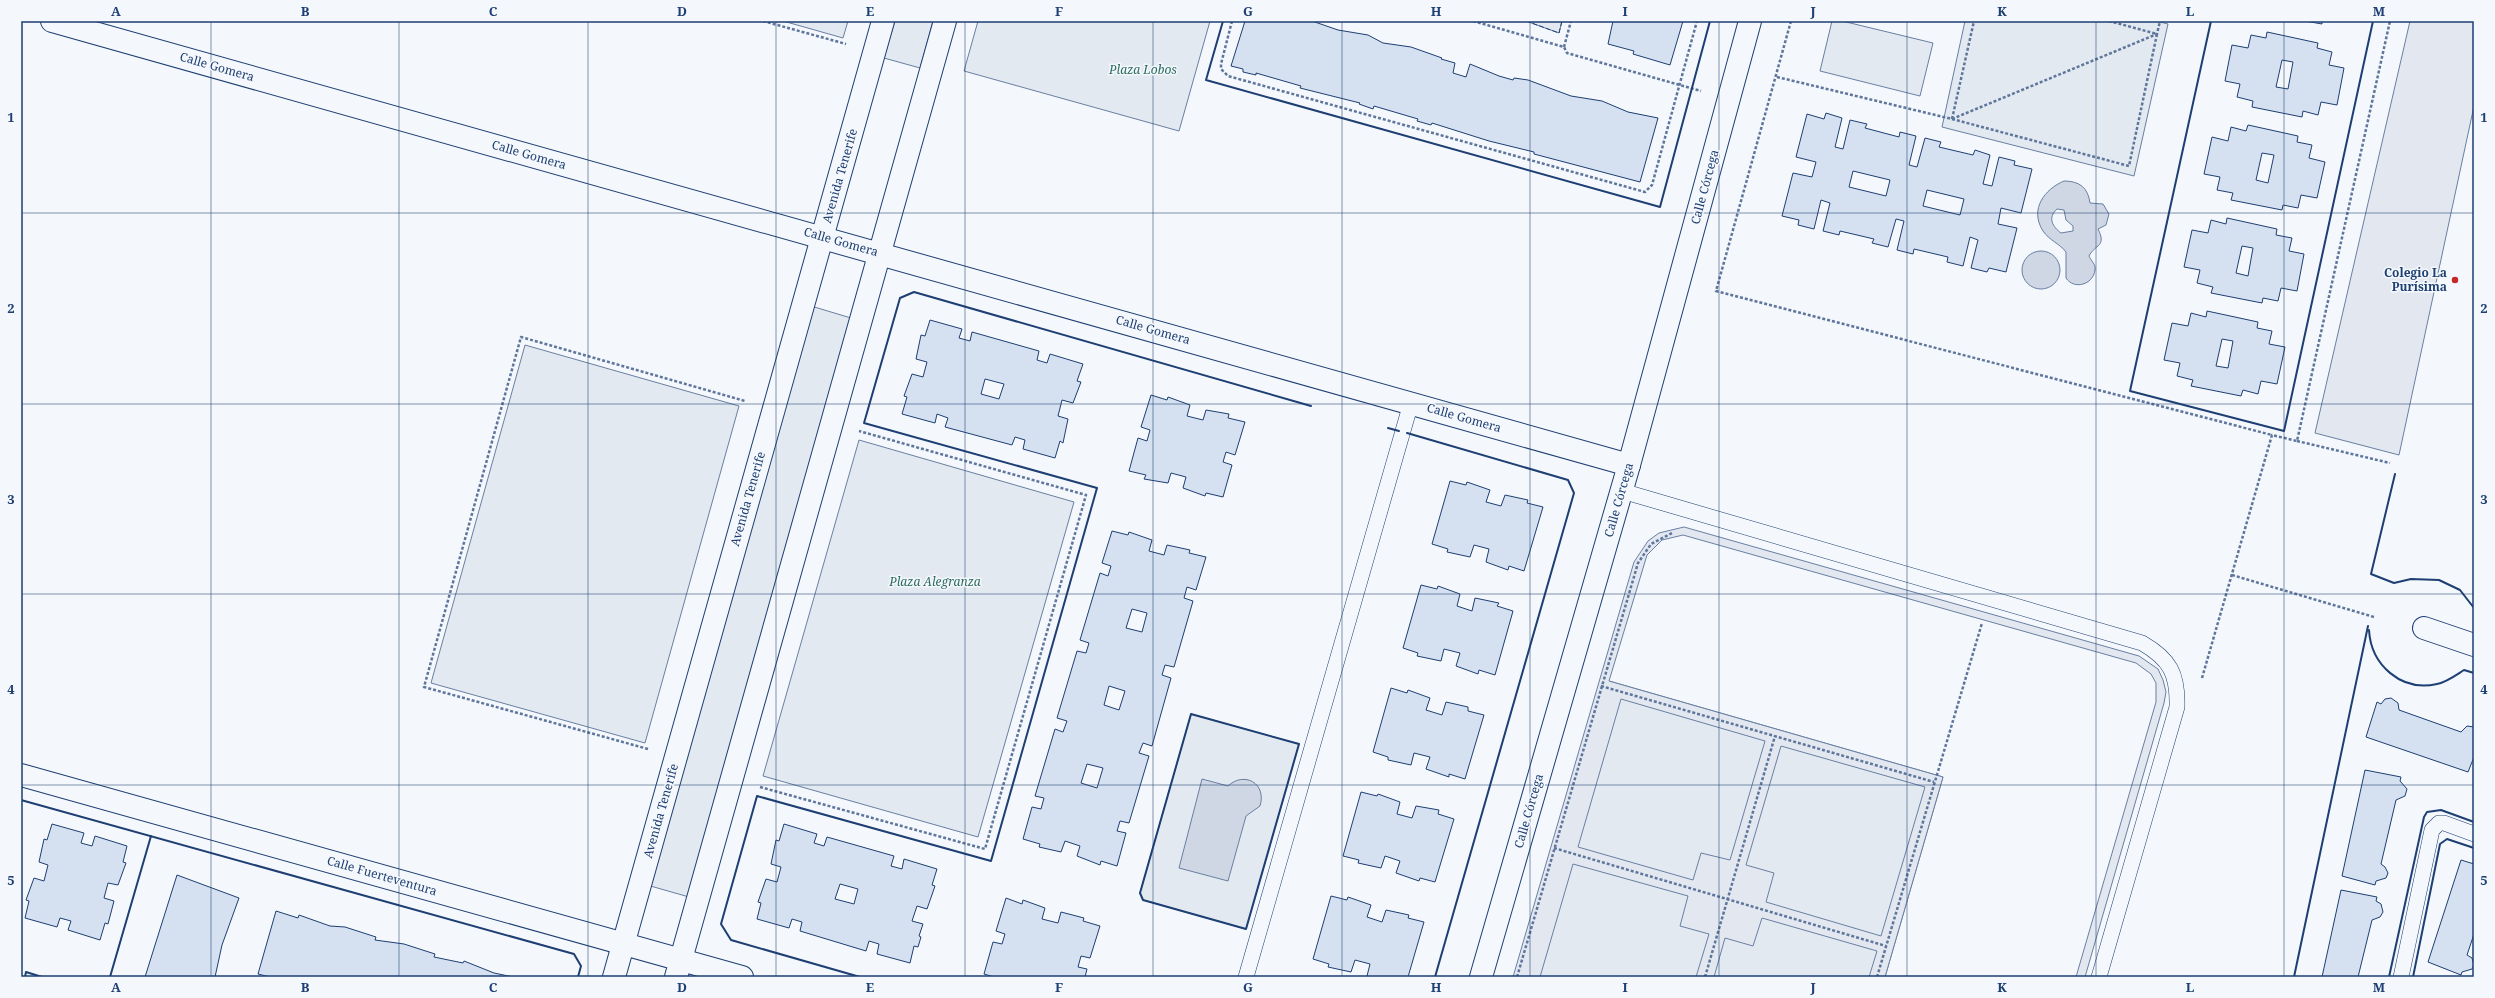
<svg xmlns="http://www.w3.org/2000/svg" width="2495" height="998" viewBox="0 0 2495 998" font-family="'Noto Serif',serif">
	<rect width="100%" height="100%" fill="#f4f7fb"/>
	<!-- green -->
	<g fill="#e3e9f0" stroke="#687fa3">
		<path d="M783,21H848L843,38Z"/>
		<path d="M895,21H933L920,68L884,58Z"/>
		<path d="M978,21H1210L1179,131L964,71Z"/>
		<path d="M1526,21H1562L1559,33Z"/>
		<path d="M1832,21H1842L1933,43L1920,96L1820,71Z"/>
		<path d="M1965,21H2156L2168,24L2134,176L1942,127Z"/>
		<path d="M811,306L851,318L689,897L647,885Z"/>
		<path d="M525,345L739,406L645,743L431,683Z"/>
		<path d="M859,440L1074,502L978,837L763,776Z"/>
		<path d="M1609,681L1943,777L1885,977H1522Z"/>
		<path d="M1191,714L1299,744L1246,929L1143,900L1140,893Z"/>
	</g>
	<!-- parking -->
	<g fill="#e3e8f0" stroke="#687fa3" fill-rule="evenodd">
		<path d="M2410,21H2474V106L2399,455L2315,433Z"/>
		<path d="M1684,527L2139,656L2158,669L2163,680L2166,692L2164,703L2085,977H2076L2156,702V683L2151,674L2136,663L1683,535L1662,540L1647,555L1609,681L1943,777L1885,977H1869L1877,951L1762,918L1753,946L1725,938L1714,977H1696L1709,934L1680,926L1688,896L1573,864L1540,977H1513L1634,562L1648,541L1659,533ZM1621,699L1765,741L1730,860L1701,853L1693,880L1578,847ZM1781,746L1925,787L1881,936L1766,902L1774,873L1746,865Z"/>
	</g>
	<!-- water -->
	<g fill="#cfd7e4" stroke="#687fa3" fill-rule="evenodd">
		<path d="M2064,181C2080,181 2088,188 2090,203L2103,204L2109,214L2106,225L2098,229C2107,247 2095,244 2089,256C2091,261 2096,264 2095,270C2093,285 2074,290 2066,278V252C2060,244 2049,240 2043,231C2029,209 2045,189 2064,181ZM2057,209L2064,210L2066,220L2073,226V231L2061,233C2053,227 2047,218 2057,209Z"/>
		<circle cx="2041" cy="270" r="19"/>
		<path d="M1202,779L1228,786C1244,771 1267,783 1260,806L1246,816L1228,881L1179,868Z"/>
	</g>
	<!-- building -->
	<g fill="#d5e0f0" stroke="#1d3f73" fill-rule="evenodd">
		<path d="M1245,21H1312L1338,30L1368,35L1383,43L1411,47L1442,58L1441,59L1455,63L1453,73L1466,77L1470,64L1499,76L1513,80L1514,78L1528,80L1571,96L1602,101L1628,112L1658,118L1640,182L1534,154V152L1489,141L1432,123L1431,125L1417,121L1418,119L1374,106L1373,109L1359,104L1360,103L1300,88L1301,86L1256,73V75L1243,72V69L1231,66Z"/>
		<path d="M1613,21H1683L1670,65L1633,54L1634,51L1608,44Z"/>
		<path d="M2305,21H2322V24Z"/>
		<path d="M2267,32L2318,43L2317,48L2332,52L2329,65L2344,68L2337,105L2321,102L2318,115L2303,111L2302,117L2252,107L2253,101L2237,97L2240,84L2225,81L2232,45L2248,48L2251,35L2266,38ZM2282,60L2293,62L2288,89L2276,87Z"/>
		<path d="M1826,113L1842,118L1835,147L1843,149L1850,120L1867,124L1865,128L1899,137L1900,132L1916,136L1909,165L1917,167L1925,138L1941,142L1939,147L1973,155L1975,150L1990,155L1983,184L1992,186L1999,157L2015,161L2014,165L2032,169L2021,213L2001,208L1998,224L2017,228L2006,272L1989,268L1987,272L1971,268L1978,240L1970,237L1963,266L1947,262L1948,257L1914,249L1913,254L1897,250L1904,221L1896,219L1888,247L1872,243L1874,239L1840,231L1839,235L1823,231L1830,203L1821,200L1814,229L1798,225L1799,220L1782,216L1793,173L1812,177L1816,162L1796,157L1807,114L1824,119ZM1853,171L1890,180L1886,196L1849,187ZM1927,190L1964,199L1960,215L1923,206Z"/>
		<path d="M2248,125L2298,136L2297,142L2312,145L2309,158L2325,162L2317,198L2301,195L2298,208L2283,205L2282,210L2231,200L2233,193L2217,190L2220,177L2204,174L2212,137L2228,141L2231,127L2246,131ZM2262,153L2274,155L2268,183L2256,180Z"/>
		<path d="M2227,218L2277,229L2276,235L2292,238L2289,251L2304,254L2297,291L2281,288L2278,301L2263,298L2262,303L2211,293L2213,287L2197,283L2200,270L2184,267L2192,230L2208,233L2211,220L2226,224ZM2242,246L2253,248L2248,276L2236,273Z"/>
		<path d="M2207,311L2258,322L2257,328L2272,331L2269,344L2285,347L2277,384L2261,381L2258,394L2243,390L2241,396L2191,386L2193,380L2177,376L2180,363L2164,360L2172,323L2188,326L2191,313L2206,317ZM2222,339L2233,341L2228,368L2216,366Z"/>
		<path d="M930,320L962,329L959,338L970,341L972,332L1039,351L1037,360L1047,363L1050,354L1083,364L1077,381L1081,382L1073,403L1062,400L1058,416L1068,419L1063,443L1060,441L1055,458L1023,449L1025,440L1015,437L1012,445L945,427L948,418L937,414L935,423L902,414L907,397L904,396L912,374L923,377L927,362L916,359L921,335L925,336ZM985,379L1004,384L999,399L981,394Z"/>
		<path d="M1151,395L1167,400L1168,397L1190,405L1187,416L1203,420L1206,410L1229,414L1228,418L1245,422L1235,455L1226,452L1223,462L1232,465L1223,497L1206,493L1205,496L1183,488L1186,477L1171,473L1168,483L1144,479L1146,475L1129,471L1138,438L1147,441L1150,430L1141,427Z"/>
		<path d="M1450,481L1466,485L1467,482L1490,490L1486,502L1501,506L1505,495L1528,500L1527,503L1543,507L1524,571L1509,566L1508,570L1486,562L1489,549L1474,545L1470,557L1447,552L1448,549L1432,544Z"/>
		<path d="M1112,531L1128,535L1129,532L1152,540L1149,551L1164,555L1167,545L1190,550L1189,553L1206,557L1196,590L1187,587L1184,598L1193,601L1174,667L1165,665L1162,675L1171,678L1152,746L1143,743L1139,753L1149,756L1129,823L1120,821L1117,831L1126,833L1117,866L1101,861L1100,865L1077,856L1080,846L1065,841L1061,852L1039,847L1040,844L1023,839L1032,807L1041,809L1044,798L1035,796L1055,729L1063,732L1067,721L1057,718L1077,651L1086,653L1089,643L1080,640L1100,573L1108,576L1111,566L1102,563ZM1132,609L1147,613L1142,632L1126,628ZM1109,686L1125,691L1119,710L1104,705ZM1087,764L1103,768L1097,788L1081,783Z"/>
		<path d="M1421,585L1437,589L1438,586L1460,594L1457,606L1472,611L1475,598L1499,603L1497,606L1513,611L1495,675L1479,670L1478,674L1456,666L1460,653L1444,649L1441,661L1417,656L1418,653L1403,648Z"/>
		<path d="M1391,688L1407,693L1408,690L1430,698L1426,710L1442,715L1446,702L1468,707V711L1484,715L1465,779L1449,774V777L1426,769L1430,757L1414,753L1411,765L1388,760V757L1373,752Z"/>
		<path d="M2391,698L2398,703L2399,710L2461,732L2467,726L2474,727V757L2468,772L2366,737L2377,702L2381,704L2385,699Z"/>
		<path d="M2365,770L2401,777L2400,781L2407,789L2405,796L2396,800L2381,864L2385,867L2388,873L2386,878L2376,881L2375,885L2342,876Z"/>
		<path d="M1361,792L1377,796L1378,794L1400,802L1397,814L1412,818L1416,806L1439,810L1438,814L1454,819L1435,882L1420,878L1419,881L1396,873L1400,861L1385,856L1381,868L1358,863L1359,860L1343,856Z"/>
		<path d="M52,824L84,833L81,843L92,846L95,836L127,846L123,862L126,863L118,885L108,883L104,898L114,901L108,924L105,923L100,940L68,930L71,921L60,918L57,927L25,918L29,901L26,900L34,878L44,881L48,865L39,862L44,839L47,840Z"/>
		<path d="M784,824L817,834L814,843L824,846L827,837L894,856L891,866L902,869L904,859L937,869L932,885L935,886L927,909L917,906L912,921L923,924L919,936L921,937L918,947L914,946L910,963L877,954L879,944L869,941L866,951L800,931L802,922L792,919L789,928L757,919L761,903L758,902L766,879L777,882L781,867L771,864L776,840L779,841ZM840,884L858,889L854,904L835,899Z"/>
		<path d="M2461,860L2474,864V934L2467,955L2472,958L2474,965L2472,969L2462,972L2461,975L2428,962Z"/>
		<path d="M177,875L239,898L222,945L215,977H145Z"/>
		<path d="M2341,890L2377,897L2376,901L2381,904L2383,912L2380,917L2372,920L2358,977H2322Z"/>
		<path d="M1331,896L1347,900L1348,897L1371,905L1367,917L1382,922L1386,910L1409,915L1408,918L1424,922L1408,977H1369L1367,976L1370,964L1355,960L1351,972L1328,967L1329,964L1313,959Z"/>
		<path d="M1006,898L1022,904L1023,900L1045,908L1042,919L1058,923L1061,912L1084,918L1083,921L1100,926L1090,958L1081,956L1078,967L1087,969L1085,977H994L984,974L993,942L1002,944L1005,934L996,931Z"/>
		<path d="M276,911L298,918L299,915L330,926L345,927L376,937L375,940L404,944L435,954L434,957L463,963L464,961L494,973L513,977H270L258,974Z"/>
	</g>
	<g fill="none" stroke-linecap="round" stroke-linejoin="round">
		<!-- lane casing -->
		<g stroke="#1d3f73" stroke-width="16">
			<g id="lane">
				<path d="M1622,491L2142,643C2170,659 2178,674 2177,707L2099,977"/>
				<path d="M1246,977L1411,403"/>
				<path d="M2401,977L2432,830L2439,823H2444L2474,834"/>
			</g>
		</g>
		<!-- street casing -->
		<g stroke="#1d3f73" stroke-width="24">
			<g id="street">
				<path d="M52,21L1629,465"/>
				<path d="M2424,628L2474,645"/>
				<path d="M21,775L742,977"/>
				<path d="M614,977L883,21"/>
				<path d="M676,977L945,21"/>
				<path d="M1481,977L1629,465L1750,21"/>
			</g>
		</g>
		<!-- path -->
		<g stroke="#5e769c" stroke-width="2.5" stroke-dasharray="3 2" stroke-linecap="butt">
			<path d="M763,21L846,44"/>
			<path d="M1232,21L1221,64V69L1228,76L1645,192L1652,185L1697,21"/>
			<path d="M1473,21L1564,47L1567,53L1701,91"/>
			<path d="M1791,21L1716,291L2272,435"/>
			<path d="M1564,47L1571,21"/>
			<path d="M1777,77L1952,119L2129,166L2157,34L2109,21"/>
			<path d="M1952,119L2157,34L2160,21"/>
			<path d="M1952,119L1974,21"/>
			<path d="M2297,441L2390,463"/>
			<path d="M2232,575L2374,617"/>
			<path d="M2202,678L2272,435L2297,441L2390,21"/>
			<path d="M1601,686L1934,782"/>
			<path d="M648,749L424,687L521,337L745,401"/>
			<path d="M760,787L985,849L1086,495L859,431"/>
			<path d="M1554,848L1886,946"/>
			<path d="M1517,977L1638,563L1651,544L1672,533"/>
			<path d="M1705,977L1775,736"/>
			<path d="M1877,977L1982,623"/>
		</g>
		<!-- lane -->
		<use href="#lane" stroke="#f4f7fb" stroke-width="15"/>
		<!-- street -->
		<use href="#street" stroke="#f4f7fb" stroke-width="22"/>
		<!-- fence -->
		<path stroke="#1d3f73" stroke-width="1" stroke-dasharray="5 2" stroke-linecap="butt" d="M1526,21L1559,33L1562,21"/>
		<!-- wall -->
		<g stroke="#1d3f73" stroke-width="2">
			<path d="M1223,21L1206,80L1660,207L1710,21"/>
			<path d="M2211,21L2130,391L2284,431L2373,21"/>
			<path d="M1388,428L1399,431"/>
			<path d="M1407,433L1568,480L1574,493L1435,977"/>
			<path d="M2395,474L2371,574L2394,583L2411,579L2439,580L2460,590L2474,608"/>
			<path d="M2369,630C2371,665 2401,692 2437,684C2447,682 2456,675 2464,670L2474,673"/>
			<path d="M1191,714L1299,744L1246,929L1143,900L1140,893Z"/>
			<path d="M21,800L574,954L581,966L578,977"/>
			<path d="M25,977L26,972L42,977"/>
			<path d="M110,977L151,836"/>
			<path d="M860,977L731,940L721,924L757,796L991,861L1097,488L864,423L900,298L914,292L1311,406"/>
			<path d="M2294,977L2368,626"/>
			<path d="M2389,977L2424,817L2427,812L2441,810L2474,822"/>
			<path d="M2413,977L2440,844L2447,839L2474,848"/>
		</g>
	</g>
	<!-- grid -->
	<path fill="none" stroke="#1d3f73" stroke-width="1" stroke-opacity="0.55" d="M211,21V977M399,21V977M588,21V977M776,21V977M965,21V977M1153,21V977M1342,21V977M1530,21V977M1719,21V977M1907,21V977M2096,21V977M2284,21V977M21,213H2474M21,404H2474M21,594H2474M21,785H2474"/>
	<!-- markers -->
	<circle fill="#c62828" stroke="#f4f7fb" stroke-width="1.5" cx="2455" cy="280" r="4"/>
	<g text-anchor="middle" stroke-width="3" stroke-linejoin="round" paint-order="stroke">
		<!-- street labels -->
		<g font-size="12" fill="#1d3f73" stroke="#f4f7fb">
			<text transform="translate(217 67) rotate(16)" y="4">Calle Gomera</text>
			<text transform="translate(529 155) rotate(16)" y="4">Calle Gomera</text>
			<text transform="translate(840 176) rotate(-74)" y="4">Avenida Tenerife</text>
			<text transform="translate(1705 187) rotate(-75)" y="4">Calle Córcega</text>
			<text transform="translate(841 242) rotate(16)" y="4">Calle Gomera</text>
			<text transform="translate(1153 330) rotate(16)" y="4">Calle Gomera</text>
			<text transform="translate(1464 418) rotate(16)" y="4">Calle Gomera</text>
			<text transform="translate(748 499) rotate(-74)" y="4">Avenida Tenerife</text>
			<text transform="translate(1619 500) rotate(-74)" y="4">Calle Córcega</text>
			<text transform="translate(661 811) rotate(-74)" y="4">Avenida Tenerife</text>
			<text transform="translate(1529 811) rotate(-74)" y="4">Calle Córcega</text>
			<text transform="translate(382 876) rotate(16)" y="4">Calle Fuerteventura</text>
		</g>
		<!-- park labels -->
		<g font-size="12" font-style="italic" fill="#2c6c60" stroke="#f4f7fb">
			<text x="1143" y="74">Plaza Lobos</text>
			<text x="935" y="586">Plaza Alegranza</text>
		</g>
		<!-- poi labels -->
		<g font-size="12" font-weight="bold" fill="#1d3f73" stroke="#f4f7fb" text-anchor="end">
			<text x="2447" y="277">Colegio La<tspan x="2447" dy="14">Purísima</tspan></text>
		</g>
	</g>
	<!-- border -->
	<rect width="2495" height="998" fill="none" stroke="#f4f7fb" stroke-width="44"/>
	<rect x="22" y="22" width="2451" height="954" fill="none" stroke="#1d3f73" stroke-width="1.5"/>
	<g font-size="13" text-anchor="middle" font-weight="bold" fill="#1d3f73">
		<text x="116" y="16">A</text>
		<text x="305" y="16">B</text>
		<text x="493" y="16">C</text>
		<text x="682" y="16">D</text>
		<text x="870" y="16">E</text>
		<text x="1059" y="16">F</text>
		<text x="1248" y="16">G</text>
		<text x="1436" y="16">H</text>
		<text x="1625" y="16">I</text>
		<text x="1813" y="16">J</text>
		<text x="2002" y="16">K</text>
		<text x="2190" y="16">L</text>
		<text x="2379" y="16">M</text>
		<text x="11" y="122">1</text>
		<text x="2484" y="122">1</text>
		<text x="11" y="313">2</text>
		<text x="2484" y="313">2</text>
		<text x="11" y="504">3</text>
		<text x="2484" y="504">3</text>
		<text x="11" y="694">4</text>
		<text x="2484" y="694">4</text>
		<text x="11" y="885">5</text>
		<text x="2484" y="885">5</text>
		<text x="116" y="992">A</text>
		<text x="305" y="992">B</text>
		<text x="493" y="992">C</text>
		<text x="682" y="992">D</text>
		<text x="870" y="992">E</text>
		<text x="1059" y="992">F</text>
		<text x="1248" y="992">G</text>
		<text x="1436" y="992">H</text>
		<text x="1625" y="992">I</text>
		<text x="1813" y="992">J</text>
		<text x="2002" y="992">K</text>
		<text x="2190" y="992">L</text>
		<text x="2379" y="992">M</text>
	</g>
</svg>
